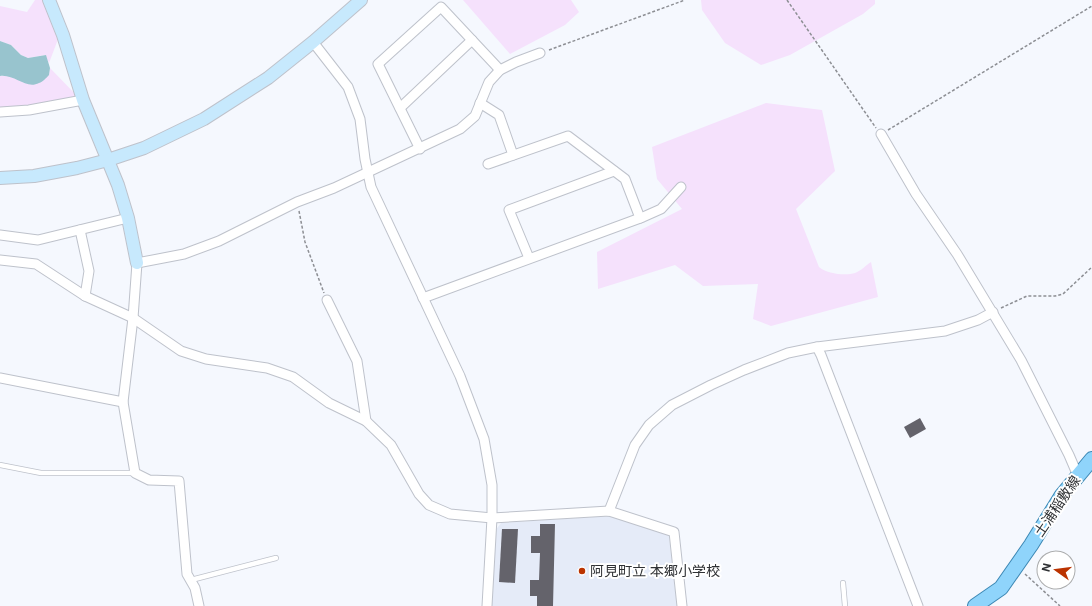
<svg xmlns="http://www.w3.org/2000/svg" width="1092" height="606" viewBox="0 0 1092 606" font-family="Inter,'Noto Sans JP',sans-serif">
	<rect width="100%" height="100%" fill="#f5f8fe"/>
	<!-- built -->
	<path fill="#e5ebf8" d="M609,516L663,532L669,536L677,606H491L494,532L501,523Z"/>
	<!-- green -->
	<g fill="#f5e1fc">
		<path d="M35,0H46L60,34L49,63L45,55L28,58L21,55L11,45L0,41V6L27,12Z"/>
		<path d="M463,0H571L579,12L565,25L510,54Z"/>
		<path d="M701,0H875V4L863,14L790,55L761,65L725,43L702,10Z"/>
		<path d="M50,68L80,99L29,107L0,109V76H9L17,79L49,75Z"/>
		<path d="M766,103L822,110L835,171L796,209L819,267C827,274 846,276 855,273C861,271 866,265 871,262L878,297L771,326L753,319L758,284L703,286L675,265L598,289L597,252L682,209L657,179L652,147Z"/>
	</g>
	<!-- water -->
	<path fill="#98c4ce" d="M0,41L11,45L21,55L28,58L46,55L50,68L49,75C46,78 43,82 39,83C26,90 15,74 0,76Z"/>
	<!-- building -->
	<g fill="#64636b">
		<path d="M920,418L926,429L910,438L904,427Z"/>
		<path d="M540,524H555L553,606H537V596H530V580H539L540,553H531V536H540Z"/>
		<path d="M502,529H518L515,583L499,582Z"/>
	</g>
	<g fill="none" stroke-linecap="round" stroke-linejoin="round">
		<!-- lane casing -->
		<g stroke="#bec2cb" stroke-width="6">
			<g id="lane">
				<path d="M0,465L41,473H135"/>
				<path d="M191,580L276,558"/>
				<path d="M843,583L845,606"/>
			</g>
		</g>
		<!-- street casing -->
		<g stroke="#bec2cb" stroke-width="11">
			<g id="street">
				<path d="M313,42L348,87L360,119L365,159L371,187L460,376L484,439L492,485V518L487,606"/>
				<path d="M480,103L499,115L513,155"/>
				<path d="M400,108L472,40"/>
				<path d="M0,112L29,110L83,100"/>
				<path d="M881,134L916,194L957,254L1021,360L1069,455L1078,476"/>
				<path d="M420,149L378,64L441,7L500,70"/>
				<path d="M488,164L568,136L625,179L640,218"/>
				<path d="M80,230L89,271L85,296"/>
				<path d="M0,235L38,240L128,218"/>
				<path d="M529,258L509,210L614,171"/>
				<path d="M0,260L36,264L85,296L133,318L181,351L206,359L267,368L293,377L329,403L366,421L391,445L419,494L429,505L450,514L492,518L609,511L674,532L682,606"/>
				<path d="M423,298L643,217L661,209L681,187"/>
				<path d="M327,300L357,361L366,421"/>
				<path d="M817,347L821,355L918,606"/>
				<path d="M0,378L123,402"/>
				<path d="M609,511L635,445L649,425L672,405L711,385L744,370L788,353L817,347L945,331L978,320L993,312"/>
				<path d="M199,606L195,588L187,574L179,481L149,480L135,473L123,402L133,318L137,263L184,254L219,241L297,202L334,188L460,129L475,116L489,82L500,70L516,62L540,53"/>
			</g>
		</g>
		<!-- secondary casing -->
		<g stroke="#bec2cb" stroke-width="14">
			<g id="secondary">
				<path d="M49,0L63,35L83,100L118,185L128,218L137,263"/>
				<path d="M0,178L34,176L77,168L108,160L144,148L204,119L268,78L313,42L361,0"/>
			</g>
		</g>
		<!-- primary casing -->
		<g stroke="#3d88b4" stroke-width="16">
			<path id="primary" d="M975,606L1001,588L1031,545L1062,495L1092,459"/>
		</g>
		<!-- path -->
		<g stroke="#8d8f94" stroke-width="1.5" stroke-dasharray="3 2" stroke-linecap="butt">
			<path d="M787,0L876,128"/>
			<path d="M549,50L685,0"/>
			<path d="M888,130L1092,6"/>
			<path d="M299,211L305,242L324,293"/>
			<path d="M1001,308L1027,296H1055L1063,294L1092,267"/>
			<path d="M1025,574L1060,606"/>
		</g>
		<!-- lane -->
		<use href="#lane" stroke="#fff" stroke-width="4.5"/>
		<!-- street -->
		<use href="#street" stroke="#fff" stroke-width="9"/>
		<!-- secondary -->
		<use href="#secondary" stroke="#c7e9fd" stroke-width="12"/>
		<!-- primary -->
		<use href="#primary" stroke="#8fd4fb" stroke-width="14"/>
	</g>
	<!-- markers -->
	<circle fill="#b30" stroke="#fff" stroke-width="1.5" cx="582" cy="571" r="4"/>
	<g text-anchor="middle" stroke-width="4" stroke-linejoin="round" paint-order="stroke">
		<!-- street labels -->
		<g font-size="14" fill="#2f3134" stroke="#fff">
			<text transform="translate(1057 506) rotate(-56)" y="5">土浦稲敷線</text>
		</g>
		<!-- poi labels -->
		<g font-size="14" fill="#2f3134" stroke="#fff" text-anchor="start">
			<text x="590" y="576">阿見町立 本郷小学校</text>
		</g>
	</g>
	<!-- north arrow -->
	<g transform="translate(1056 570) rotate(284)"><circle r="19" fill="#ffffff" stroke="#acadae"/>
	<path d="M0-3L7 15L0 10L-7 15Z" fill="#bb3300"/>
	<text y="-6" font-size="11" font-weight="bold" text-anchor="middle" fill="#2f3134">N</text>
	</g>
</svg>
